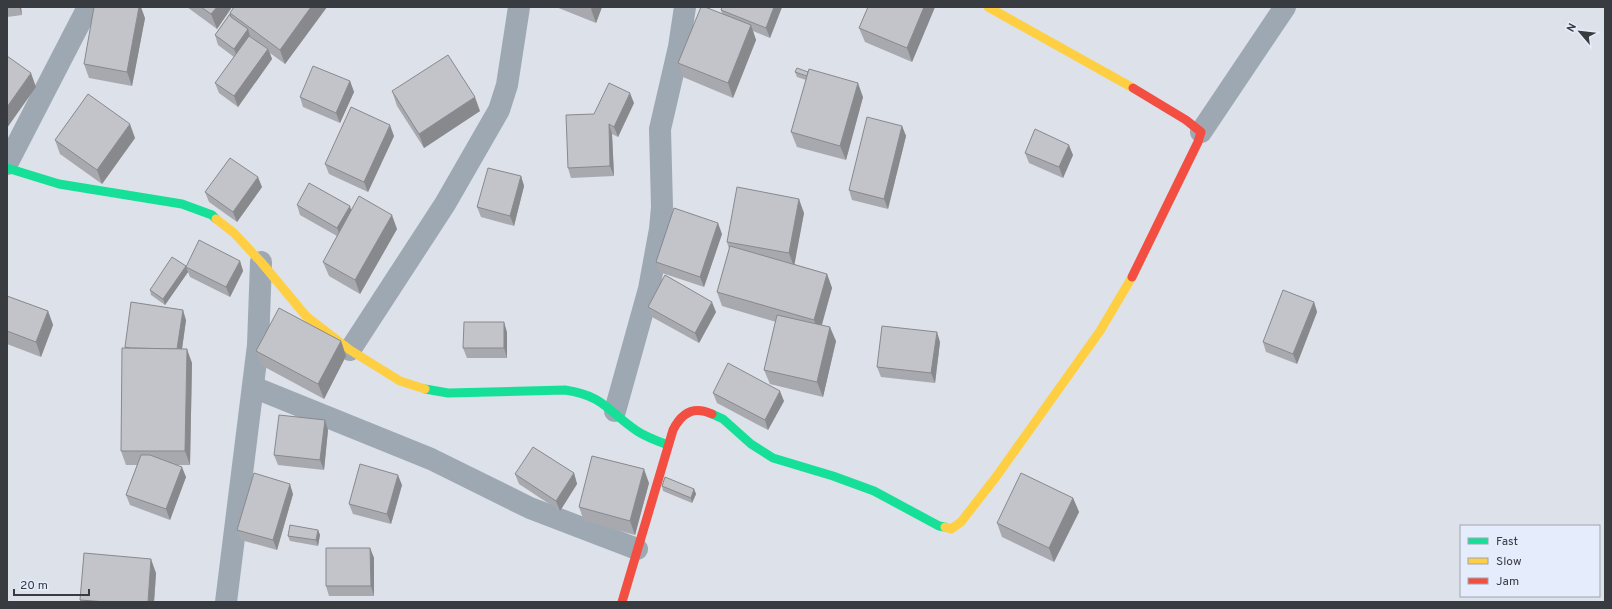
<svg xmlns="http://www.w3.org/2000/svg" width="1612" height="609" viewBox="0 0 1612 609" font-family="Overpass,sans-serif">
	<rect width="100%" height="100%" fill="#dde1e9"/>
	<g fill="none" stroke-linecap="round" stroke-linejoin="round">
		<!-- street -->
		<g stroke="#9ea8b2" stroke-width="22">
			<path d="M1201,132L1285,7"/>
			<path d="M7,164L88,7"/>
			<path d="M350,350L445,204L499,110L507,85L519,7"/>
			<path d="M253,387L431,459L530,508L637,549"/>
			<path d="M615,411L649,289L660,229L662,207L660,129L679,47L685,7"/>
			<path d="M226,602L258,345L261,262"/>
		</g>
		<!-- fast -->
		<g stroke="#16e098" stroke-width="9">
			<path d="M7,168L59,184L182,204L212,215L216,219"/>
			<path d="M425,389L448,393L565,390C605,396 607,411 637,431C646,437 657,441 668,445"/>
			<path d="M712,414L723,419L751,444L773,458L833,476L874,491L939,526L945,527"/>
		</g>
		<!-- slow -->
		<g stroke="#ffcf43" stroke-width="9">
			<path d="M988,7L1133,88"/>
			<path d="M216,219L234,233L261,262L306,316L350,350L400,381L425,389"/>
			<path d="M945,527L951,529L961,522L996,477L1100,331L1132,277"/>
		</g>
		<!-- jam -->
		<g stroke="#f24e42" stroke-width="9">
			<path d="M1132,277L1198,142L1201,132L1186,120L1133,88"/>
			<path d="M622,602L673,430C682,412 694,406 712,414"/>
		</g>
	</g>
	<!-- wall -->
	<g fill="#a7a9ae">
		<path d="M7,7H21L22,15L7,17Z"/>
		<path d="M187,7H232L217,29Z"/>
		<path d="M234,7H327L285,64L270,53L272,59L238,107L219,93L215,83L234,57L218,45L215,35Z"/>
		<path d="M556,7H602L596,23Z"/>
		<path d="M722,7H782L770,38L753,31L756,40L733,98L683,77L678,63L722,14L721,10Z"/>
		<path d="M868,7H935L912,62L865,42L859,28Z"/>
		<path d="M145,18L132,86L89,78L84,64Z"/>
		<path d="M795,72L863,97L846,160L797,147L791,132L806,80L797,77Z"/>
		<path d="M350,81L354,92L340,123L303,107L300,97Z"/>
		<path d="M392,91L480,111L424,148L397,106Z"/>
		<path d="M634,103L618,137L612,134L614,176L571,178L568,168L594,114Z"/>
		<path d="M902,126L906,136L888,209L852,200L849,190Z"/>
		<path d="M394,136L368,192L329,174L325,164Z"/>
		<path d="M135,138L102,184L60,154L55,140Z"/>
		<path d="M1025,153L1073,155L1063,178L1029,163Z"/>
		<path d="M521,176L524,186L514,226L481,217L477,207Z"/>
		<path d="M262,187L237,222L209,202L205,192Z"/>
		<path d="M297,205L351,210L397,229L360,294L329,276L323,262L337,236L300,215Z"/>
		<path d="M804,213L794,264L827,274L832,288L822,325L836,341L823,397L770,384L764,370L776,322L722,306L717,292L729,249L727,242Z"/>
		<path d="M722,234L704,287L659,272L656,262Z"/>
		<path d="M240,261L243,271L230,297L190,277L188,272L165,305L151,295L150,290L186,266Z"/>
		<path d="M7,296L48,311L53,325L41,357L7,344Z"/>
		<path d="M1314,302L1317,312L1297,364L1266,352L1263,342Z"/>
		<path d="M648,307L716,312L699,343L652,317Z"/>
		<path d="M186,320L182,349L192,363L190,465H177L186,477L170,520L130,505L126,495L137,465H126L121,451L125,347Z"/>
		<path d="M507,332V358H467L463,348Z"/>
		<path d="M341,341L346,356L324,399L261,365L256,351Z"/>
		<path d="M940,342L935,383L881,377L877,367Z"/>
		<path d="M713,393L784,401L768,430L717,403Z"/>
		<path d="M325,420L328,430L324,470L278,465L274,455Z"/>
		<path d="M574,473L577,484L560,511L519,484L515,474Z"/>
		<path d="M649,483L635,535L584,521L579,507Z"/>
		<path d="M402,485L391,524L353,514L349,504Z"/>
		<path d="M662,486L694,489L696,494L692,503L663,491Z"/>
		<path d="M293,494L277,550L241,540L237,530Z"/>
		<path d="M1073,498L1079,512L1054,562L1002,537L997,523Z"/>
		<path d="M318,530L320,535L318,546L290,541L288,536Z"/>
		<path d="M370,548L374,558V596H329L326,586Z"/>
		<path d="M156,573L154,602H81L80,600Z"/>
	</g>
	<!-- shaded-wall -->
	<g fill="#88898d">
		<path d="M19,7H21L22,15Z"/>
		<path d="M139,7H141L145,18L132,86L127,72Z"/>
		<path d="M217,7H232L217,29L211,14Z"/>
		<path d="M311,7H327L285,64L280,50Z"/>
		<path d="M592,7H602L596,23L591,9Z"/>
		<path d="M774,7H782L770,38L766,28Z"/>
		<path d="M924,7H935L912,62L907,48Z"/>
		<path d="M751,25L756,40L733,98L728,83Z"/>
		<path d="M248,29L251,40L238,59L234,49Z"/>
		<path d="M268,49L272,59L238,107L234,96Z"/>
		<path d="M31,73L36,87L7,128V107Z"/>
		<path d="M350,81L354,92L340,123L336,113Z"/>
		<path d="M858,83L863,97L846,160L840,146Z"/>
		<path d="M630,93L634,103L618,137L614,127Z"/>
		<path d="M475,97L480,111L424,148L419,134Z"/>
		<path d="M130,124L135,138L102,184L97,170Z"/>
		<path d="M609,124L612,134L614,176L610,166Z"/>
		<path d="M390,125L394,136L368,192L364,182Z"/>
		<path d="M902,126L906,136L888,209L884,199Z"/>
		<path d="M1069,145L1073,155L1063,178L1059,167Z"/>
		<path d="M521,176L524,186L514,226L510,216Z"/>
		<path d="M258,177L262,187L237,222L233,212Z"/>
		<path d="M799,199L804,213L794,267L789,253Z"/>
		<path d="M350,206L353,216L341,238L337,228Z"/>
		<path d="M392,215L397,229L360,294L355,280Z"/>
		<path d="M718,223L722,234L704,287L700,277Z"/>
		<path d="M240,261L243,271L230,297L226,287Z"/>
		<path d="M186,266V267L188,272L165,305L163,299Z"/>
		<path d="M827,274L832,288L819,334L814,320Z"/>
		<path d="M712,302L716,312L699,343L695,333Z"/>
		<path d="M1314,302L1317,312L1297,364L1293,354Z"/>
		<path d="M183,310L186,320L180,363L176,353Z"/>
		<path d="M48,311L53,325L41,357L36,342Z"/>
		<path d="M504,322L507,332V358L504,348Z"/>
		<path d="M830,327L836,341L823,397L817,382Z"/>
		<path d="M937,332L940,342L935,383L931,373Z"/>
		<path d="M341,341L346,356L324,399L318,384Z"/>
		<path d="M187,349L192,363L190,465L185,451Z"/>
		<path d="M780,391L784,401L768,430L765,420Z"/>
		<path d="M325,420L328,430L324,470L320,460Z"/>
		<path d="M182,467L186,477L170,520L166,509Z"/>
		<path d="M644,469L649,483L635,535L630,521Z"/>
		<path d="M574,473L577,484L560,511L556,501Z"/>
		<path d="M398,475L402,485L391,524L387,514Z"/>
		<path d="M290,484L293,494L277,550L273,540Z"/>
		<path d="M694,489L696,494L692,503L691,498Z"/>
		<path d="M1073,498L1079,512L1054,562L1049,548Z"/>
		<path d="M318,530L320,535L318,546L316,540Z"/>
		<path d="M370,548L374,558V596L371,586Z"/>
		<path d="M151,559L156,573L154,602H148Z"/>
	</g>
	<!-- building -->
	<g fill="#c2c4ca" stroke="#88898d">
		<path d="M94,7H139L127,72L84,64Z"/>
		<path d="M201,7H217L211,14Z"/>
		<path d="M234,7H311L280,50L230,13Z"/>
		<path d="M701,7H705L751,25L728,83L678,63Z"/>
		<path d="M722,7H774L766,28L721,10Z"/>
		<path d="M868,7H924L907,48L859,28Z"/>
		<path d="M230,14L231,17L248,29L234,49L215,35Z"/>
		<path d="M249,36L268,49L234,96L215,83Z"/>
		<path d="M448,55L475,97L419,134L392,91Z"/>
		<path d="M7,56L31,73L7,107Z"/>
		<path d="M313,66L350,81L336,113L300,97Z"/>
		<path d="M797,68L808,72L807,76L795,72Z"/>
		<path d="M809,69L858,83L840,146L791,132Z"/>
		<path d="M609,83L630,93L614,127L609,124L610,166L568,168L566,115L594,114Z"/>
		<path d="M88,94L130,124L97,170L55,140Z"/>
		<path d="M351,107L390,125L364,182L325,164Z"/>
		<path d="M867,117L902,126L884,199L849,190Z"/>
		<path d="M1035,129L1069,145L1059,167L1025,153Z"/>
		<path d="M230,158L258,177L233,212L205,192Z"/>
		<path d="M488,168L521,176L510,216L477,207Z"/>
		<path d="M309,183L350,206L337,228L297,205Z"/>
		<path d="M737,187L799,199L789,253L727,242Z"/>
		<path d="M359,196L392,215L355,280L323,262Z"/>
		<path d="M674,208L718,223L700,277L656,262Z"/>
		<path d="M199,240L240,261L226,287L186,267Z"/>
		<path d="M730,246L827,274L814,320L717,292Z"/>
		<path d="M172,257L186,266L163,299L150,290Z"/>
		<path d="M665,275L712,302L695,333L648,307Z"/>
		<path d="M1283,290L1314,302L1293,354L1263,342Z"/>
		<path d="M7,296L48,311L36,342L7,331Z"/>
		<path d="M131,302L183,310L177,349L130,348L125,347Z"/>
		<path d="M279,308L341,341L318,384L256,351Z"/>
		<path d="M777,315L830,327L817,382L764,370Z"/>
		<path d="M464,322H504V348H463Z"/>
		<path d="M882,326L937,332L931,373L877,367Z"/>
		<path d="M122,348L187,349L185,451H121Z"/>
		<path d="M728,363L780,391L765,420L713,393Z"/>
		<path d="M279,415L325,420L320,460L274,455Z"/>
		<path d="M533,447L574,473L556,501L515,474Z"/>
		<path d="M141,455H150L182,467L166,509L126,495Z"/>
		<path d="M592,456L644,469L630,521L579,507Z"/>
		<path d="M360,464L398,475L387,514L349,504Z"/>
		<path d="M254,473L290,484L273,540L237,530Z"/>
		<path d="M1021,473L1073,498L1049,548L997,523Z"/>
		<path d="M665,477L694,489L691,498L662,486Z"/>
		<path d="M290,525L318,530L316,540L288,536Z"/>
		<path d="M326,548H370L371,586H326Z"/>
		<path d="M84,553L151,559L148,602H107L80,600Z"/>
	</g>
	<!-- border -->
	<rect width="1612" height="609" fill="none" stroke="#383b40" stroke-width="16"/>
	<!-- legend -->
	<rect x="1460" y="525" width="140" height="72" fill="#e5ecfb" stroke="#a0a5b0"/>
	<rect x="1468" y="538" width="20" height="6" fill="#16e098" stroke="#a0a5b0"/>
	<text x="1496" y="545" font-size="12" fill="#383b40">Fast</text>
	<rect x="1468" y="558" width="20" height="6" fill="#ffcf43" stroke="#a0a5b0"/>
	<text x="1496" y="565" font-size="12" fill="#383b40">Slow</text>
	<rect x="1468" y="578" width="20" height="6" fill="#f24e42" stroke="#a0a5b0"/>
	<text x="1496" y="585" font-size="12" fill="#383b40">Jam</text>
	<!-- north arrow -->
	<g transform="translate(1580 32) rotate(298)" stroke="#e5ecfb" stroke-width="3" paint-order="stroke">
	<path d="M0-3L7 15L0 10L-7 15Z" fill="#383b40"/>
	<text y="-6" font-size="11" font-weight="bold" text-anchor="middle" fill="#383b40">N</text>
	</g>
	<!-- scale -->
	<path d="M14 589v6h75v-6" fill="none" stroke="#383b40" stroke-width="2"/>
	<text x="20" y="589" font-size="12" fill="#383b40" stroke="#e5ecfb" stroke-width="3" paint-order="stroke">20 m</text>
</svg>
